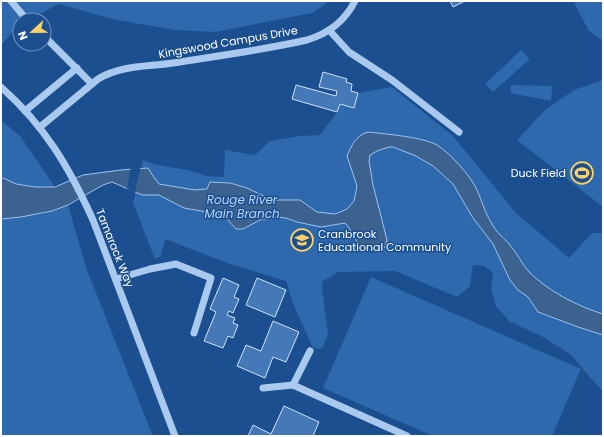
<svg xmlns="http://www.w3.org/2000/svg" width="604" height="437" viewBox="0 0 604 437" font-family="Poppins,sans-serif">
	<rect width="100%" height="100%" fill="#1b4f8f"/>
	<!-- green -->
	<g fill="#2e69ad">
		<path d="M1,1H327L326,4L312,13L215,32L175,30L112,19L59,4L28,20H20V25L17,26L1,46Z"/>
		<path d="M573,1H603V41L589,31Z"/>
		<path d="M521,50L530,59L493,92L485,84Z"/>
		<path d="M603,80V207L517,140L546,109L574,90Z"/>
		<path d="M511,85L552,86L551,101L511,93Z"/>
		<path d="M392,87L453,136L516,213L569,258L592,233H603V392L570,354L543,337L509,321L496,306L491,289L493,273L484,266L473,265L470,286L457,297L395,271L338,272L323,281L322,288L328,335L322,349L313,348L292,301L286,281L230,264L165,239L161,256L155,259L133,203L143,160L157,165L188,170L207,176L224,177L225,150L255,155L270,141L300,136L320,135L337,112L340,104L354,108L358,93Z"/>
		<path d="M1,120L21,137L55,187H36L16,184L1,177Z"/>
		<path d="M68,205L87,270L153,436H1V219L42,214Z"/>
		<path d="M371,277L581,369L552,436H433L323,388Z"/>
	</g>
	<!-- water -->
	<path fill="#3c6290" stroke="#9cc4f0" d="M368,132C386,134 422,137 437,145C451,154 470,175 477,190C482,201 485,213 492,224C496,232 504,238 510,245C517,253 522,264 529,272C548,291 577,306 603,314V335L578,327L538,312L528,297L518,290L510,280L493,244L473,218L453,184L433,166L416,156L393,147H389L377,151L370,155L369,161L373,185L387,240L385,247C380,250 377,251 372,250C355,249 355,233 345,223L321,227L297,222L286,218L275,217L260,220L243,229H236L226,218L218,214L184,208L159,195H142L112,182L103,185L68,205L52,211L21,217L1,219V177L16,184L35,187H55L83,175L121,170L148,168L153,176L159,184L195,190L207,189L210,182L230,183L247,188L272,200H300L317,212L335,214L347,209L354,201L357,186L347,156C352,145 355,136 368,132Z"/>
	<!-- pier -->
	<path fill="#1b4f8f" d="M141,166L139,173L135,193L127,189L131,167Z"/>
	<!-- building -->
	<g fill="#4478b7" stroke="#cfe3fa">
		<path d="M450,1H465L453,7Z"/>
		<path d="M323,72L347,79L346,82L352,84L351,91L358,93L354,108L340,104L337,112L292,99L296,85L336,96L337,91L319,87Z"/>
		<path d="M223,278L239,285L234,297L239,299L233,313L229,311L227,315L235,318L233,323L238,325L233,338L228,336L223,348L204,341L216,312L210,309Z"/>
		<path d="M257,278L286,290L275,317L246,305Z"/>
		<path d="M273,321L299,332L286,362L273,357L265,378L237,366L246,345L261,351Z"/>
		<path d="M284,406L319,422L313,436H248L253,425L271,434Z"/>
	</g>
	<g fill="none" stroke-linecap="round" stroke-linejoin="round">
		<!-- minor -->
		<g stroke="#a9c9ee" stroke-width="7">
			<path d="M11,1L27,20"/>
			<path d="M329,30L349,52L392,80L459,132"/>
			<path d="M44,36L92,84"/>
			<path d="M1,87C45,126 69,167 93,220L175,436"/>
			<path d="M25,111L77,68"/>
			<path d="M40,127L98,79C121,65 147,67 173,63C217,56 263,50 307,40C327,34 345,21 355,1"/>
			<path d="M116,279L150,269L176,264L211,278L194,333"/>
			<path d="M293,385L310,351"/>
			<path d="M263,388L293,385L407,436"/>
		</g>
	</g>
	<!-- icons -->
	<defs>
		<g id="stadium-ring" transform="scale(1.15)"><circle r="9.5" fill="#1b4f8f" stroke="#ffd166" stroke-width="1.5"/><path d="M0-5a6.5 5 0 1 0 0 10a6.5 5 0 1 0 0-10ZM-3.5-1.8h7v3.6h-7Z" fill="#ffd166"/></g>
		<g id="school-ring" transform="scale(1.15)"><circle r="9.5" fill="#1b4f8f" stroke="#ffd166" stroke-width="1.5"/><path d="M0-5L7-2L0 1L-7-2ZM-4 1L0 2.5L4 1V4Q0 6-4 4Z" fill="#ffd166"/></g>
	</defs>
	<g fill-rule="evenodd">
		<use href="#stadium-ring" x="582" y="173"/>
		<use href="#school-ring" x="302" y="240"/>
	</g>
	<g text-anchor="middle" stroke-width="3" stroke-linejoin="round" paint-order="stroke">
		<!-- street labels -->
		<g font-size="11" fill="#fff" stroke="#1b4f8f">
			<text transform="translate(228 42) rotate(-10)" y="4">Kingswood Campus Drive</text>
			<text transform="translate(115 248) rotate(68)" y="4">Tamarack Way</text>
		</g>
		<!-- poi labels -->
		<g font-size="11" fill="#fff" stroke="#1b4f8f" text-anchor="end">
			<text x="566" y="177">Duck Field</text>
			<text x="318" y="238" text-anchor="start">Cranbrook<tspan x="318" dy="13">Educational Community</tspan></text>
		</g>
		<!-- water labels -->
		<g font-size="12" font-style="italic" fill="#b5d3f5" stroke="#1b4f8f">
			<text x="242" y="204">Rouge River<tspan x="242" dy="14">Main Branch</tspan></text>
		</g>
	</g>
	<!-- border -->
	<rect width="604" height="437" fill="none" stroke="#ffffff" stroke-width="4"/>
	<!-- north arrow -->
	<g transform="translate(32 32) rotate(248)"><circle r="19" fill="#1b4f8f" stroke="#7695bc"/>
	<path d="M0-3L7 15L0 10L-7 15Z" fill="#ffd166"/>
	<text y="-6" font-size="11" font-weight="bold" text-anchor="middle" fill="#ffffff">N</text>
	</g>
</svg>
